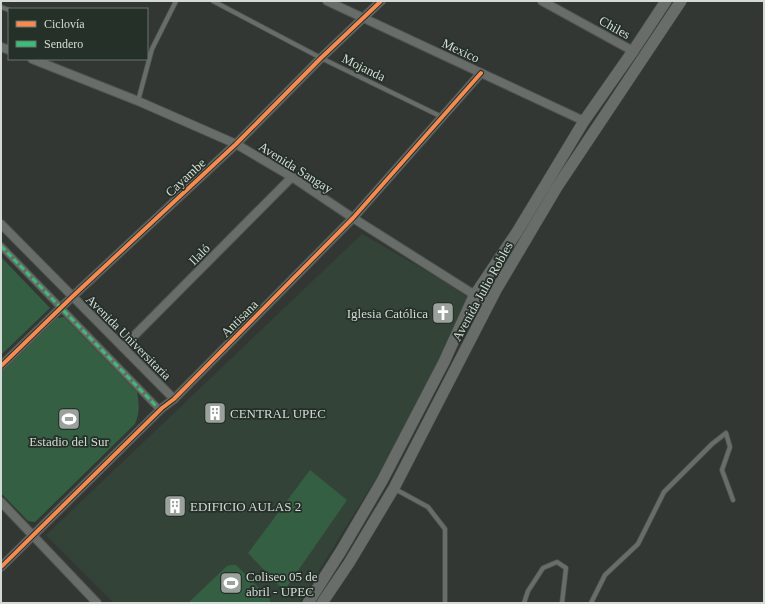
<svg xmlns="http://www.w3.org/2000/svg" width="765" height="604" viewBox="0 0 765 604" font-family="Georgia,serif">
	<rect width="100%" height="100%" fill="#323733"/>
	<!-- built -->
	<path fill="#334338" d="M362,234L442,280L469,298L433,377L378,475L299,603H114L46,535Z"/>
	<!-- green -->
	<g fill="#345f43">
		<path d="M1,257L50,308L1,355Z"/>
		<path d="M64,317L137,392C139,404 140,412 135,424L35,522L28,521L1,493V371L56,318Z"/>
		<path d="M310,470L347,500L284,591L248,553Z"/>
		<path d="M231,565H236L270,599V603H188L227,566Z"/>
	</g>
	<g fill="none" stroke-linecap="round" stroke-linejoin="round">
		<!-- service casing -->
		<g stroke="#4f5450" stroke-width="5.5">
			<g id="service">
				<path d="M213,1L321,58L442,117"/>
				<path d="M1,7L9,10"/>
				<path d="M138,101L152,49L176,1"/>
				<path d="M395,489L428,507L445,529V603"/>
				<path d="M524,603L528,591L543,568L557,562L566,568L562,603"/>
				<path d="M591,603L605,575L638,544L664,492L712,444L726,433L730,447L722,470L733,500"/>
			</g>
		</g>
		<!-- pedestrian casing -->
		<g stroke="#4f5450" stroke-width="8">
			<path id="pedestrian" d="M1,246L160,410"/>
		</g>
		<!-- minor casing -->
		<g stroke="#4f5450" stroke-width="10">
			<g id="minor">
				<path d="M327,1L584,121"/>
				<path d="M542,1L633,51"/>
				<path d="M1,47L9,50"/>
				<path d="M32,59L138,101L236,144L292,177L353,218L489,304"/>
				<path d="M1,224L174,399"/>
				<path d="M123,347L292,177"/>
				<path d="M1,366L73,296L236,144L321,58L381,1"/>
				<path d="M1,502L97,603"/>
				<path d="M1,567L162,408L174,399L353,218L481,73"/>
			</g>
		</g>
		<!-- secondary casing -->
		<g stroke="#4f5450" stroke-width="12">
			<g id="secondary">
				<path d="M308,603L341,551L382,481L444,362L474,296L517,232L584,121L633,51L666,1"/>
				<path d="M322,603L349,563L394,488L496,290L557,187L681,1"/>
			</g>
		</g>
		<!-- service -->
		<use href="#service" stroke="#696d6a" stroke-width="4"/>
		<!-- pedestrian -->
		<use href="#pedestrian" stroke="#696d6a" stroke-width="6"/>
		<!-- minor -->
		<use href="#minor" stroke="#696d6a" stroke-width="8"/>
		<!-- secondary -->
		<use href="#secondary" stroke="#696d6a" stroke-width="11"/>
		<!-- quiet -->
		<path stroke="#3abd76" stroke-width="3" stroke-dasharray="6 3" stroke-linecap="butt" d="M1,246L160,410"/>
		<!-- cycleway casing -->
		<g stroke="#253028" stroke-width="6">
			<g id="cycleway">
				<path d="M1,366L73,296L236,144L321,58L381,1"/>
				<path d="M1,567L162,408L174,399L353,218L481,73"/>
			</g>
		</g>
		<!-- cycleway -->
		<use href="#cycleway" stroke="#f68b52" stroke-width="4"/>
	</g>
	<!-- icons -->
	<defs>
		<g id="church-square" transform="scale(1.15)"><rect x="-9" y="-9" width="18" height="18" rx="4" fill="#9ba29d" stroke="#253028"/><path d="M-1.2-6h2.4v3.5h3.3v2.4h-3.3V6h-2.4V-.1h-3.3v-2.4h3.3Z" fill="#fff"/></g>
		<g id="building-square" transform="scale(1.15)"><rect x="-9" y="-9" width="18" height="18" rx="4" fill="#9ba29d" stroke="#253028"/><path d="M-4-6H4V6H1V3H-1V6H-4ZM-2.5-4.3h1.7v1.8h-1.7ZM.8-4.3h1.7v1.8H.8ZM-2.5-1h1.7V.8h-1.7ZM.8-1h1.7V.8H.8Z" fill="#fff"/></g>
		<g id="stadium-square" transform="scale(1.15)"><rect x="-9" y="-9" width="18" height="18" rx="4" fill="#9ba29d" stroke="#253028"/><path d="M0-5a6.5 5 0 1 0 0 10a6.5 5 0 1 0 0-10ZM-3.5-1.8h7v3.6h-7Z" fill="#fff"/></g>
	</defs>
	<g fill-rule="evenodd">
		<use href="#church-square" x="443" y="313"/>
		<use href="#building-square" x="215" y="413"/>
		<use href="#stadium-square" x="69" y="419"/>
		<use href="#building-square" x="175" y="506"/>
		<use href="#stadium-square" x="231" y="583"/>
	</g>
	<g text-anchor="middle" stroke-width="3.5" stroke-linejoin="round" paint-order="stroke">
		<!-- street labels -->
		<g font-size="13" fill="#d4dbd6" stroke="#253028">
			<text transform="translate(615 27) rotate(29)" y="5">Chiles</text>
			<text transform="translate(461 50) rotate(25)" y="5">Mexico</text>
			<text transform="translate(364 67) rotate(26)" y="5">Mojanda</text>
			<text transform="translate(296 167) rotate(32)" y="5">Avenida Sangay</text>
			<text transform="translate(185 177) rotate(-43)" y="5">Cayambe</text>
			<text transform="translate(199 254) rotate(-45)" y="5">Ilaló</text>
			<text transform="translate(482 291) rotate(-61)" y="5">Avenida Julio Robles</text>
			<text transform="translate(239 318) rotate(-45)" y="5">Antisana</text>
			<text transform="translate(129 337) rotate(45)" y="5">Avenida Universitaria</text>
		</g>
		<!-- poi labels -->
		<g font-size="13" fill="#d4dbd6" stroke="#253028" text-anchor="start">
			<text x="428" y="318" text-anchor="end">Iglesia Católica</text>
			<text x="230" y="418">CENTRAL UPEC</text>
			<text x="69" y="446" text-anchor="middle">Estadio del Sur</text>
			<text x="190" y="511">EDIFICIO AULAS 2</text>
			<text x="246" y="581">Coliseo 05 de<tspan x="246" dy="15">abril - UPEC</tspan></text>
		</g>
	</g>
	<!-- border -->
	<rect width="765" height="604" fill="none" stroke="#d4dbd6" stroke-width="4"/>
	<!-- legend -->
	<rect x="8" y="8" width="140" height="52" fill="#253028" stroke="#6b746e"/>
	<rect x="16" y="21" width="20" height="6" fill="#f68b52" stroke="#6b746e"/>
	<text x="44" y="28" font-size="12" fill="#d4dbd6">Ciclovía</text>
	<rect x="16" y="41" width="20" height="6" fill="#3abd76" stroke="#6b746e"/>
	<text x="44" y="48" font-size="12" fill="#d4dbd6">Sendero</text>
</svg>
